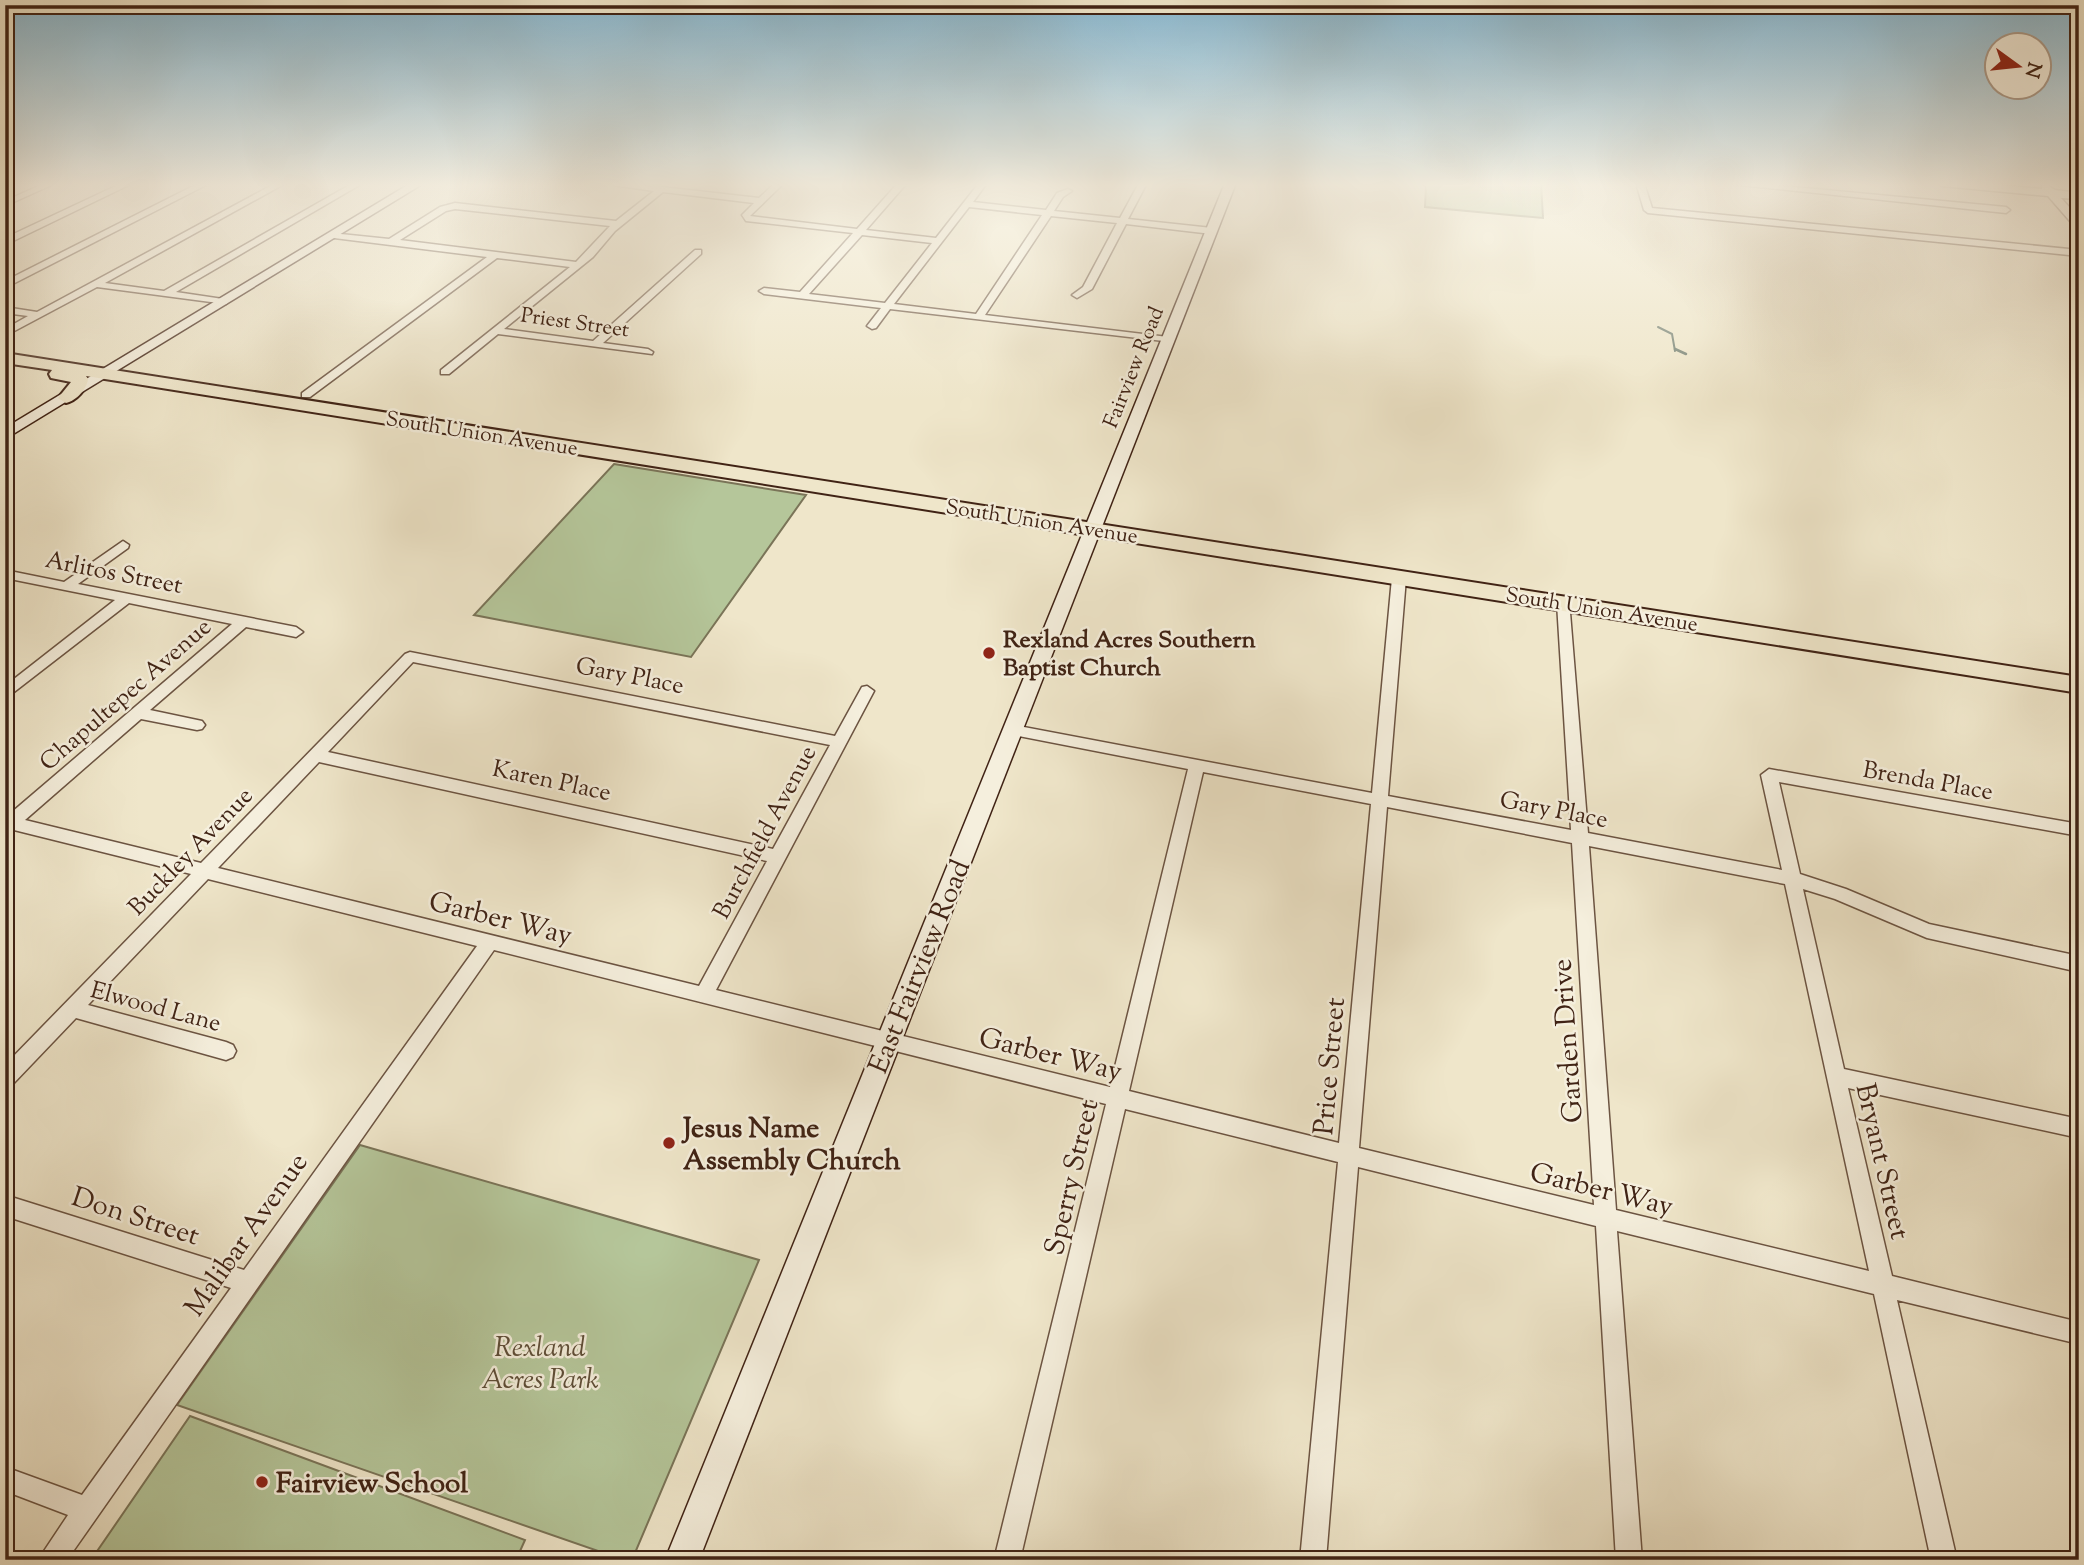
<svg xmlns="http://www.w3.org/2000/svg" width="2084" height="1565" viewBox="0 0 2084 1565" font-family="'Sorts Mill Goudy',serif">
	<rect width="100%" height="100%" fill="#efe6ca"/>
	<filter id="stains"><feTurbulence type="fractalNoise" baseFrequency=".00286" numOctaves="4"/><feColorMatrix values="0 0 0 0 .2 0 0 0 0 .09 0 0 0 0 .02 0 0 0 .5 -.17"/></filter>
	<radialGradient id="worn" r=".72"><stop offset=".6" stop-color="#630" stop-opacity="0"/><stop offset="1" stop-color="#630" stop-opacity=".3"/></radialGradient>
	<!-- green -->
	<g fill="#b5c69a" stroke="#7a7458" stroke-width="2">
		<path d="M1403,183H1541L1543,218L1425,207L1426,185Z"/>
		<path d="M614,464L806,495L691,657L474,615Z"/>
		<path d="M360,1145L759,1260L632,1560H624L177,1405Z"/>
		<path d="M190,1416L525,1540L516,1560H91Z"/>
	</g>
	<g fill="none" stroke-linecap="round" stroke-linejoin="round">
		<!-- stream-far1 -->
		<path stroke="#768173" stroke-width="2" d="M1658,327L1672,334L1675,351"/>
		<!-- stream -->
		<path stroke="#768173" stroke-width="2.5" d="M1675,349L1686,354"/>
		<!-- street casing -->
		<g stroke="#6c5442" stroke-width="3">
			<g id="street">
				<path d="M45,183H56L5,206V201Z"/>
				<path d="M122,183H133L5,245V238Z"/>
				<path d="M199,183H210L5,288V281Z"/>
				<path d="M276,183H286L105,283L164,291L353,183H363L176,292L223,299L228,302L226,304L97,287L5,336V329L28,316L5,313V307L37,312Z"/>
				<path d="M599,183L662,187L759,198L775,183H784L750,216L857,229L898,183H907L866,230L936,238L979,183H987L973,202L1046,210L1057,193L1068,189L1072,191L1063,197L1054,211L1120,218L1139,183H1147L1128,219L1212,228L1216,231L1212,234L1126,224L1092,289L1077,298L1072,295L1083,287L1117,223L1051,216L985,315L1168,337L1172,338V342L890,309L876,328L872,329L867,326L881,308L764,294L759,291L764,288L800,292L853,233L746,221L742,215L754,203L663,192L615,231L593,257L504,329L593,341L695,250H701V254L603,343L648,349L653,352L652,354L498,334L449,374H441V370L570,267L497,258L310,397H302V393L487,257L334,238L331,237V233L389,239L440,207L455,203L616,221L654,191ZM969,207L1042,215L976,314L894,304ZM455,209L610,226L576,262L400,240L446,211ZM862,235L932,243L885,303L809,294Z"/>
				<path d="M1636,183H1644L1652,208L2079,250V256L1648,213L1644,210Z"/>
				<path d="M1720,183H1751L2006,207L2010,210L2006,213Z"/>
				<path d="M123,541L129,545L128,548L78,584L296,627L303,632L296,637L246,627L150,710L202,721L205,725L202,729L197,730L141,719L25,820L201,863L405,654L410,652L835,736L862,687L867,686L874,691L716,990L1110,1087L1188,769L1013,735L1005,730L1008,726L1013,725L1372,793L1392,578L1399,574L1406,578L1388,796L1571,830L1557,603L1564,599L1569,600L1588,833L1782,870L1761,775L1769,769L2079,824V836L1779,782L1800,874L1846,889L1929,924L2079,956V972L1927,938L1835,899L1803,889L1844,1069L2079,1119V1138L1848,1088L1892,1276L2079,1322V1344L1897,1300L1957,1560H1931L1874,1294L1617,1231L1642,1560H1616L1596,1226L1358,1167L1326,1560H1300L1338,1162L1125,1109L1020,1560H994L1106,1104L494,950L67,1560H38L68,1515L5,1491V1467L82,1495L231,1288L5,1216V1195L244,1270L477,946L208,879L88,1005L226,1042L233,1045L236,1051L233,1057L226,1060L76,1018L12,1085L5,1088V1065L191,874L14,830L5,834V818L232,624L129,603L5,699V686L115,600L5,578V570L64,582ZM413,662L830,745L773,849L328,752ZM319,762L767,861L699,986L218,868ZM1203,772L1371,804L1339,1143L1129,1091ZM1387,807L1572,843L1594,1205L1359,1148ZM1589,846L1785,884L1869,1271L1616,1210Z"/>
			</g>
		</g>
		<!-- secondary casing -->
		<g stroke="#402315" stroke-width="3">
			<g id="secondary">
				<path d="M411,183H424L5,439V428Z"/>
				<path d="M1225,183H1236L699,1560H665Z"/>
				<path d="M1937,183H1978L2042,189V185L2046,184L2055,190L2079,193V199L2061,198L2079,218V228L2075,227L2048,196L1942,186Z"/>
			</g>
		</g>
		<!-- primary casing -->
		<g stroke="#402315" stroke-width="4">
			<path id="primary" d="M5,353L2079,677V693L86,376L88,379C87,389 76,401 66,403L58,398L71,382L51,378L49,374L52,370L5,363Z"/>
		</g>
		<!-- street -->
		<use href="#street" fill="#f5efdd" fill-rule="evenodd"/>
		<!-- secondary -->
		<use href="#secondary" fill="#f5efdd" fill-rule="evenodd"/>
		<!-- primary -->
		<use href="#primary" fill="#efe6ca" fill-rule="evenodd"/>
	</g>
	<!-- sky -->
	<linearGradient id="sky" x2="0" y2="1"><stop stop-color="#89b9d2"/><stop offset="0.46" stop-color="#f8f4e7"/><stop offset="1" stop-color="#f8f4e7" stop-opacity="0"/></linearGradient>
	<rect width="2084" height="402" fill="url(#sky)"/>
	<!-- markers -->
	<g fill="#8f2418" stroke="#f5efdd" stroke-width="2.5">
		<circle cx="989" cy="653" r="7"/>
		<circle cx="669" cy="1143" r="7"/>
		<circle cx="262" cy="1482" r="7"/>
	</g>
	<g text-anchor="middle" stroke-width="5" stroke-linejoin="round" paint-order="stroke">
		<!-- far-street labels -->
		<g font-size="21" fill="#402315" stroke="#f5efdd">
			<text transform="translate(575 322) rotate(8)" y="7">Priest Street</text>
			<text transform="translate(1133 367) rotate(-68)" y="7">Fairview Road</text>
			<text transform="translate(482 433) rotate(9)" y="7">South Union Avenue</text>
			<text transform="translate(1042 521) rotate(9)" y="7">South Union Avenue</text>
			<text transform="translate(1602 609) rotate(9)" y="7">South Union Avenue</text>
		</g>
		<!-- street labels -->
		<g font-size="24" fill="#402315" stroke="#f5efdd">
			<text transform="translate(114 572) rotate(11)" y="8">Arlitos Street</text>
			<text transform="translate(630 675) rotate(11)" y="8">Gary Place</text>
			<text transform="translate(125 694) rotate(-41)" y="8">Chapultepec Avenue</text>
			<text transform="translate(552 780) rotate(12)" y="8">Karen Place</text>
			<text transform="translate(1928 780) rotate(10)" y="8">Brenda Place</text>
			<text transform="translate(1554 809) rotate(11)" y="8">Gary Place</text>
			<text transform="translate(764 832) rotate(-62)" y="8">Burchfield Avenue</text>
			<text transform="translate(190 851) rotate(-46)" y="8">Buckley Avenue</text>
			<text transform="translate(156 1006) rotate(15)" y="8">Elwood Lane</text>
		</g>
		<!-- poi labels -->
		<g font-size="24" font-weight="bold" fill="#402315" stroke="#f5efdd" text-anchor="start">
			<text x="1003" y="647">Rexland Acres Southern<tspan x="1003" dy="28">Baptist Church</tspan></text>
		</g>
		<!-- near-street labels -->
		<g font-size="28" fill="#402315" stroke="#f5efdd">
			<text transform="translate(501 917) rotate(14)" y="10">Garber Way</text>
			<text transform="translate(918 966) rotate(-68)" y="10">East Fairview Road</text>
			<text transform="translate(1566 1041) rotate(-94)" y="10">Garden Drive</text>
			<text transform="translate(1051 1053) rotate(14)" y="10">Garber Way</text>
			<text transform="translate(1328 1066) rotate(-85)" y="10">Price Street</text>
			<text transform="translate(1884 1161) rotate(77)" y="10">Bryant Street</text>
			<text transform="translate(1070 1177) rotate(-77)" y="10">Sperry Street</text>
			<text transform="translate(1602 1188) rotate(14)" y="10">Garber Way</text>
			<text transform="translate(136 1215) rotate(18)" y="10">Don Street</text>
			<text transform="translate(245 1234) rotate(-55)" y="10">Malibar Avenue</text>
		</g>
		<!-- near-poi labels -->
		<g font-size="28" font-weight="bold" fill="#402315" stroke="#f5efdd" text-anchor="start">
			<text x="683" y="1137">Jesus Name<tspan x="683" dy="32">Assembly Church</tspan></text>
			<text x="276" y="1492">Fairview School</text>
		</g>
		<!-- near-park labels -->
		<g font-size="28" font-style="italic" fill="#5d4c36" stroke="#f5efdd">
			<text x="540" y="1356">Rexland<tspan x="540" dy="32">Acres Park</tspan></text>
		</g>
	</g>
	<!-- margin -->
	<rect width="2084" height="1565" fill="none" stroke="#efe6ca" stroke-width="28"/>
	<rect x="7" y="7" width="2070" height="1551" fill="none" stroke="#402315" stroke-width="3.5"/>
	<rect x="14" y="14" width="2056" height="1537" fill="none" stroke="#402315" stroke-width="2"/>
	<!-- north arrow -->
	<g transform="translate(2018 66) rotate(105)"><circle r="33" fill="#f5efdd" stroke="#ad9d8d" stroke-width="2"/>
	<path d="M0-5L12 26L0 18L-12 26Z" fill="#8f2418"/>
	<text y="-10" font-size="19" font-weight="bold" text-anchor="middle" fill="#402315">N</text>
	</g>
	<rect width="100%" height="100%" filter="url(#stains)"/>
	<rect width="100%" height="100%" fill="url(#worn)"/>
</svg>
